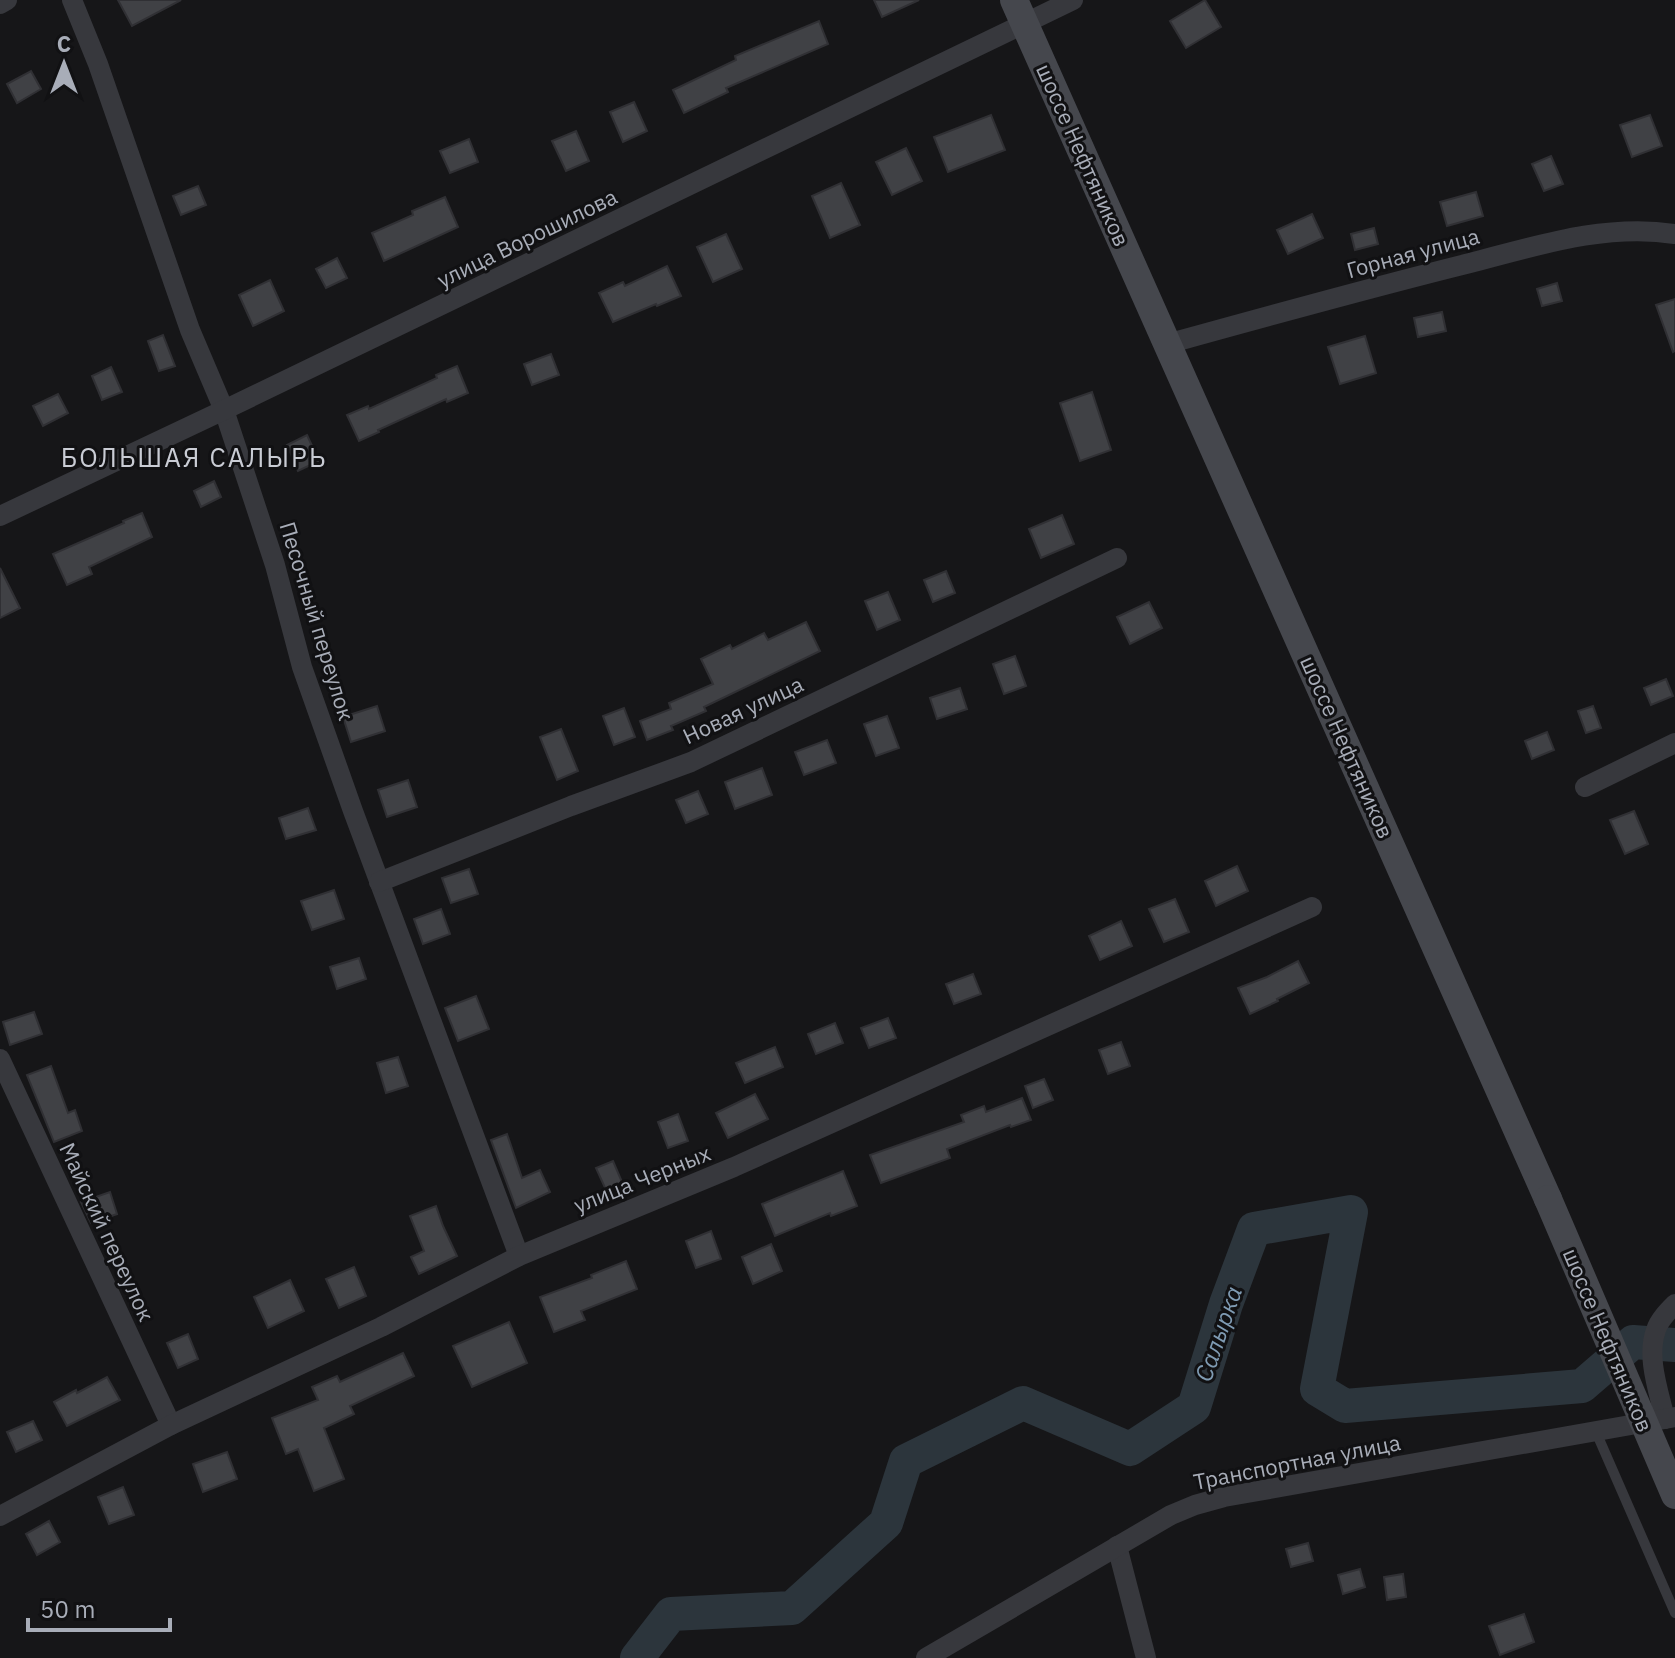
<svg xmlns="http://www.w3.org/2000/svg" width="1675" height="1658" viewBox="0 0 1675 1658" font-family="'IBM Plex Sans',sans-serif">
	<rect width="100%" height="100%" fill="#161618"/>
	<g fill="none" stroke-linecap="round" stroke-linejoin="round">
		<!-- river -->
		<path stroke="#2c353c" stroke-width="34" d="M637,1658L671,1614L792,1608L886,1523L906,1461L1023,1403L1130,1449L1194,1407L1226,1304L1254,1229L1351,1212L1317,1389L1345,1406L1582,1386L1633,1342L1675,1345"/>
	</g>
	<!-- building -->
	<g fill="#404145" stroke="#303034" stroke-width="2">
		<path d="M118,0H181L132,26Z"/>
		<path d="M874,0H919L882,17Z"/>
		<path d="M1205,0L1221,27L1186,48L1170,21Z"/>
		<path d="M819,21L828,44L726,88L728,92L684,113L673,90L736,60L735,56Z"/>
		<path d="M31,71L41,89L17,103L7,84Z"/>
		<path d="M634,102L647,131L623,142L610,112Z"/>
		<path d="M991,115L1005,150L948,172L934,137Z"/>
		<path d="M1650,115L1662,146L1632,157L1620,125Z"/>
		<path d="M576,131L589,161L566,171L552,141Z"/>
		<path d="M469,139L478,162L450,173L440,151Z"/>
		<path d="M906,148L922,181L892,195L876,162Z"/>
		<path d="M1551,156L1563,184L1544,191L1532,164Z"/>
		<path d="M841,183L860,225L830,238L812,196Z"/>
		<path d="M198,186L206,205L181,215L173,196Z"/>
		<path d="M1476,192L1483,216L1447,226L1440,202Z"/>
		<path d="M445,197L458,227L384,261L372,233L413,215L412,211Z"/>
		<path d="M1312,214L1323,238L1288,254L1277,230Z"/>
		<path d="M1374,228L1378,244L1355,250L1351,234Z"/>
		<path d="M726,234L742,269L713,282L697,247Z"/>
		<path d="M337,258L347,278L326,288L316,269Z"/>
		<path d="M667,266L681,296L657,306L656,304L613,322L599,293L623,282L625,286Z"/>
		<path d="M270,280L284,311L253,326L239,295Z"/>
		<path d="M1557,283L1562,301L1542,306L1537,289Z"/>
		<path d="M1675,299V351L1673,352L1656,305Z"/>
		<path d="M1442,312L1446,331L1418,337L1414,318Z"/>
		<path d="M163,335L175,366L159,371L148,341Z"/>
		<path d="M1365,336L1376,373L1340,384L1328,347Z"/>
		<path d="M551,354L559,375L532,385L524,364Z"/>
		<path d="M457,366L468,393L447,402L446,399L378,430L379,432L359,441L347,415L368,406L369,409L437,378L436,375Z"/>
		<path d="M111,367L122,392L102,400L92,376Z"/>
		<path d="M1092,392L1111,450L1080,461L1060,403Z"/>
		<path d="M58,394L68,413L43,426L33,406Z"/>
		<path d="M307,435L319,461L298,471L287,445Z"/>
		<path d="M214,481L221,497L201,507L194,491Z"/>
		<path d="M142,513L152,537L89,567L92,574L67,585L53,554L124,523L123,521Z"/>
		<path d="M1062,515L1074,544L1041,558L1029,529Z"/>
		<path d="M0,568L20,608L0,618Z"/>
		<path d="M946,571L955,593L933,602L924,580Z"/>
		<path d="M888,592L900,620L877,630L865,601Z"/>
		<path d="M1149,602L1162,628L1130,644L1117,617Z"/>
		<path d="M806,622L820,651L704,707L706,711L671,726L673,730L647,740L640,721L671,709L669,703L713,684L701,659L730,645L732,649L764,633L768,640Z"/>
		<path d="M1015,656L1026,686L1004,694L993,664Z"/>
		<path d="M1666,679L1673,696L1651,705L1644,688Z"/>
		<path d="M960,688L967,709L937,719L930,698Z"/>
		<path d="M377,706L385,731L351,742L343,717Z"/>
		<path d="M1593,706L1601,728L1586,733L1578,711Z"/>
		<path d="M624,708L635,737L614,745L603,716Z"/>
		<path d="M887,716L899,748L876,756L864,724Z"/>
		<path d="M561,729L578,771L557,780L540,737Z"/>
		<path d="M1547,732L1554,750L1532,759L1525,741Z"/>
		<path d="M827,740L836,763L804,775L795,752Z"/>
		<path d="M762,768L772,795L735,809L725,782Z"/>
		<path d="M408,780L417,807L387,817L378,790Z"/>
		<path d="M698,791L708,814L686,823L676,800Z"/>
		<path d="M308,808L316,830L286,839L279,818Z"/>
		<path d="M1634,811L1648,844L1625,854L1610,820Z"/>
		<path d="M1237,866L1248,891L1216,906L1205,881Z"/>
		<path d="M469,869L478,894L451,903L442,878Z"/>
		<path d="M334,890L344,919L312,930L301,901Z"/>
		<path d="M1175,899L1189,932L1164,942L1149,909Z"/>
		<path d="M441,909L450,934L423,944L414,919Z"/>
		<path d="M1121,921L1132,946L1100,960L1089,936Z"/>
		<path d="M359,958L366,979L337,989L330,967Z"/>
		<path d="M1298,961L1309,983L1277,999L1278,1001L1250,1014L1238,988L1267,977Z"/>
		<path d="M973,974L981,994L954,1004L946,984Z"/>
		<path d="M476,996L489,1029L458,1041L445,1008Z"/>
		<path d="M34,1012L42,1034L10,1045L3,1022Z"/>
		<path d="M888,1018L896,1038L869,1048L861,1028Z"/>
		<path d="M835,1023L843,1043L816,1054L808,1034Z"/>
		<path d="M1121,1042L1130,1066L1108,1074L1099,1050Z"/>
		<path d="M775,1047L783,1067L745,1083L736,1063Z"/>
		<path d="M398,1057L408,1086L386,1093L377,1063Z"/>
		<path d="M51,1066L68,1113L75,1110L82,1131L54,1142L27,1075Z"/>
		<path d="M1044,1079L1053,1100L1033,1108L1025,1086Z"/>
		<path d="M755,1094L768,1119L728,1138L716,1113Z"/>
		<path d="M1022,1098L1031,1120L1011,1127L1010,1125L947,1149L950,1158L881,1183L870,1155L964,1122L961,1115L984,1106L986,1112Z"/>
		<path d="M678,1114L688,1141L668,1148L658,1122Z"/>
		<path d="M507,1134L522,1178L540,1170L550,1192L516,1208L491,1140Z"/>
		<path d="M613,1161L622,1182L606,1190L596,1168Z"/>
		<path d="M843,1171L857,1206L831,1216L830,1213L775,1236L762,1204Z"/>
		<path d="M110,1192L117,1214L91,1223L81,1202Z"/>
		<path d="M436,1206L443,1226L457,1256L419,1274L411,1257L424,1251L410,1216Z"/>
		<path d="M711,1231L721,1259L696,1268L686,1241Z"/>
		<path d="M771,1244L782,1271L753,1284L742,1257Z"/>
		<path d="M626,1261L637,1289L581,1311L585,1320L554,1332L540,1297L592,1278L591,1275Z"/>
		<path d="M354,1267L366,1296L339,1308L326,1279Z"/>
		<path d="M290,1280L304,1311L268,1328L254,1297Z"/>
		<path d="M509,1322L527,1363L472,1387L453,1346Z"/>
		<path d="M188,1334L198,1359L178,1368L167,1343Z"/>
		<path d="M403,1353L414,1376L350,1406L354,1414L324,1428L344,1479L314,1491L298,1449L286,1454L272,1418L318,1400L312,1387L337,1376L340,1382Z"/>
		<path d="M107,1377L120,1400L67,1426L54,1402L76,1390L77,1393Z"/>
		<path d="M33,1421L42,1440L16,1452L7,1432Z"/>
		<path d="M227,1452L237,1479L203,1492L193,1464Z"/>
		<path d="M123,1487L134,1515L109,1524L98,1497Z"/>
		<path d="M49,1521L60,1542L37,1555L26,1534Z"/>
		<path d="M1308,1543L1313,1561L1291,1567L1286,1549Z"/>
		<path d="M1360,1569L1365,1587L1343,1594L1338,1575Z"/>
		<path d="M1403,1574L1406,1597L1387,1600L1384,1577Z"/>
		<path d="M1524,1614L1534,1642L1500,1655L1489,1626Z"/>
	</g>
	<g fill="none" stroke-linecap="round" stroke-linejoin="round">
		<!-- lane -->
		<path stroke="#37383d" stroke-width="10" d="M1596,1432L1675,1613"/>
		<!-- street -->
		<g stroke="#37383d" stroke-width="20">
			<path d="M72,0L98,64L190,330L224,410L275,565L302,667L353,811L519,1256"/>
			<path d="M0,4L7,0"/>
			<path d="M1167,344C1268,316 1369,288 1470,263C1536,246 1606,223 1675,234"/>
			<path d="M0,516L224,410L1073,0"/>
			<path d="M1585,787L1675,743"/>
			<path d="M379,882L571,806L691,762L1117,558"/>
			<path d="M0,1059L171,1425"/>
			<path d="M1665,1419C1659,1392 1646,1357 1656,1330C1659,1320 1668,1311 1675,1304"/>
			<path d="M0,1516L171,1425L381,1327L519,1256L734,1167L1312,907"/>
			<path d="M1117,1546L1146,1658"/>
			<path d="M926,1658L1171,1515L1195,1505L1224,1497L1675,1417"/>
		</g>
		<!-- secondary -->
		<path stroke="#45474d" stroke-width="28" d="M1014,0L1548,1199"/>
		<!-- secondary-bridge -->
		<path stroke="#45474d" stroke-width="28" d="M1548,1199L1675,1495"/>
	</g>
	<g text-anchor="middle" stroke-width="6" stroke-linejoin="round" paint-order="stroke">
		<!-- street labels -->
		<g font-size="22" fill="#a8adb8" stroke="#111113">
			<text transform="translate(1083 155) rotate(66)" y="8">шоссе Нефтяников</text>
			<text transform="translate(527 238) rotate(-26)" y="8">улица Ворошилова</text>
			<text transform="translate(1413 253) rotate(-15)" y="8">Горная улица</text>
			<text transform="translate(317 621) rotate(73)" y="8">Песочный переулок</text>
			<text transform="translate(743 710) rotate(-25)" y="8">Новая улица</text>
			<text transform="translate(1347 747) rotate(66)" y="8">шоссе Нефтяников</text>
			<text transform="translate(642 1179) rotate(-22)" y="8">улица Черных</text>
			<text transform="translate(107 1232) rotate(65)" y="8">Майский переулок</text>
			<text transform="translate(1608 1340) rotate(67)" y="8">шоссе Нефтяников</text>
			<text transform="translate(1297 1462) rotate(-11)" y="8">Транспортная улица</text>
		</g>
		<!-- water labels -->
		<g font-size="24" font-style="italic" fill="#7f9bb3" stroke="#111113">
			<text transform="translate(1219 1334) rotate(-71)" y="8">Салырка</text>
		</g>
		<!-- quarter labels -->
		<g font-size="26" letter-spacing="2" fill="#c9ccd4" stroke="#111113">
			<text x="194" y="467">БОЛЬШАЯ САЛЫРЬ</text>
		</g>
	</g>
	<!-- north arrow -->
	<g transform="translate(64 64)" stroke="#111113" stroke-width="6" paint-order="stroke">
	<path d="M0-6L14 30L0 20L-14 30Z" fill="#a8adb8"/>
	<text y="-12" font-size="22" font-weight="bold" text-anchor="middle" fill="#a8adb8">С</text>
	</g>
	<!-- scale -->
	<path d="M28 1618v12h142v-12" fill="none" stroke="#a8adb8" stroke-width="4"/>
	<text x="40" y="1618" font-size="24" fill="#a8adb8" stroke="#111113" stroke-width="6" paint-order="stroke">50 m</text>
</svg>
